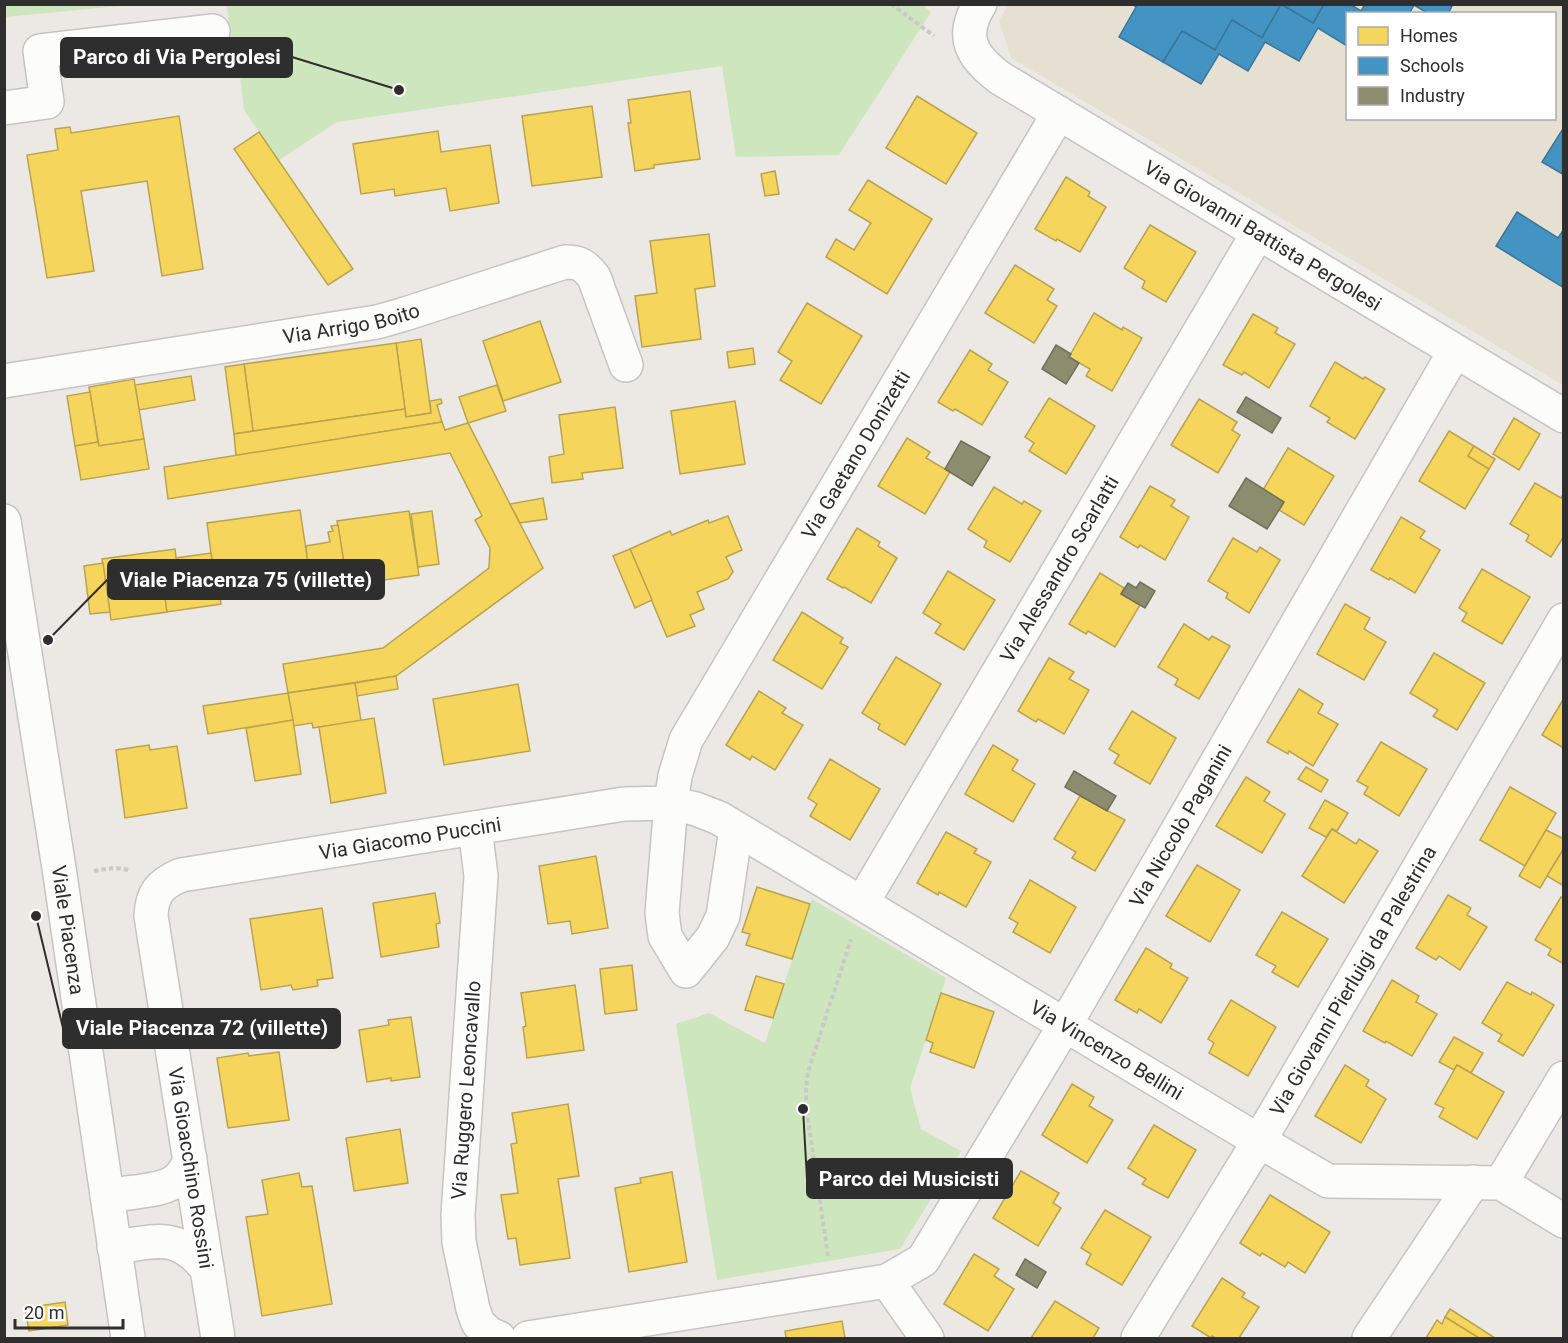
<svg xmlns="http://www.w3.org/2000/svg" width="1568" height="1343" viewBox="0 0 1568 1343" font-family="Roboto,sans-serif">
	<rect width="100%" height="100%" fill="#ece8e4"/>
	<!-- education -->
	<path fill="#e6e0d3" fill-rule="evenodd" d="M1009,4L1563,5V385L1011,58L999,20ZM1348,14H1554V118H1348Z"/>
	<!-- green -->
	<g fill="#cee6be">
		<path d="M5,4H130V5L5,17Z"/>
		<path d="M921,4L931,12L839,155L736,157L722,66L337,122L279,160L244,110L239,66H233L227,5Z"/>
		<path d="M812,899L946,978L910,1088L921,1129L961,1151L900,1249L717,1280L676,1024L709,1013L765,1043Z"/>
	</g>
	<!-- homes -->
	<g fill="#f6d55c" stroke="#baa34e" stroke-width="1.5">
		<path d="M690,91L700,159L654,165V168L635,171L628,123H631L628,100Z"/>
		<path d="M917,96L977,133L946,184L886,148Z"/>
		<path d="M592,106L602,177L532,186L522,116Z"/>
		<path d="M179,116L203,269L162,276L147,181L81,191L94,271L47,278L27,155L58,150L55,129L70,127L71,133Z"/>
		<path d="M438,131L441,152L490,145L499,203L450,211L446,188L395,196L394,189L361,194L353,144Z"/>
		<path d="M259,132L353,269L328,285L234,149Z"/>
		<path d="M775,171L779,194L765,196L761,174Z"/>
		<path d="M1066,177L1090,192L1088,196L1106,207L1080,252L1057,239L1056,241L1035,229Z"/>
		<path d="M868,180L932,219L887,294L826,257L836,239L854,250L871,223L849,210Z"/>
		<path d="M1150,225L1196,252L1166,302L1142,288L1145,281L1124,268Z"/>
		<path d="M709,234L715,286L695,289L701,339L642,347L635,296L657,293L650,241Z"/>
		<path d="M1015,265L1054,289L1047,300L1057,306L1034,343L985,313Z"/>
		<path d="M807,303L862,336L821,404L780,380L792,361L778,352Z"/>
		<path d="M1094,313L1122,330L1123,327L1142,338L1112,391L1086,376L1090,369L1069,357Z"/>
		<path d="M1253,314L1278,328L1275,333L1295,344L1269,388L1244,372L1242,375L1223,365Z"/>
		<path d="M540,321L561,382L503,401L483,341Z"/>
		<path d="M421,339L431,413L406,417L396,343Z"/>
		<path d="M396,343L405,409L253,431L244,364Z"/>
		<path d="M753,348L755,364L729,368L727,352Z"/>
		<path d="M970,350L992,364L988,370L1008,382L982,425L955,409L953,411L938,402Z"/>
		<path d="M1335,362L1363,379L1365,377L1385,389L1355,439L1327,422L1330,418L1310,406Z"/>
		<path d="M244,364L253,431L234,434L225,367Z"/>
		<path d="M191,376L195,400L139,410L135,385Z"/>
		<path d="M134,379L144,439L99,446L89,387Z"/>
		<path d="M497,385L506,411L468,423L459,397Z"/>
		<path d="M90,392L98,442L75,446L67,396Z"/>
		<path d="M1049,398L1095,426L1066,474L1029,451L1034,443L1025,437Z"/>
		<path d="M441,399L442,403L437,405L442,422L236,456L234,434L405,409L406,417L431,413L430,401Z"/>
		<path d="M1199,399L1237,422L1232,430L1240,435L1218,473L1171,445Z"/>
		<path d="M735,401L745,464L680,474L671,411Z"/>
		<path d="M615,407L623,468L582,473L583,479L552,483L549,457L564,454L559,415Z"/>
		<path d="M1514,418L1540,434L1519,470L1493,454Z"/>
		<path d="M442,422L445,430L468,423L543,568L396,676L288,693L283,664L383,648L489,568L490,548L475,520L482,516L450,453L168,499L164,467Z"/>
		<path d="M1449,431L1474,446L1468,456L1489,469L1465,509L1419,481Z"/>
		<path d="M907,438L930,452L926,458L950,472L925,514L878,486Z"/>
		<path d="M144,439L149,469L81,480L75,446L98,442L99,446Z"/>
		<path d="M1474,446L1495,459L1489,469L1468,456Z"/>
		<path d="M1288,448L1334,476L1304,525L1279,510L1284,502L1263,490Z"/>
		<path d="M1535,483L1561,498L1564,493V536L1551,557L1526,541L1529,535L1510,524Z"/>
		<path d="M1150,486L1175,500L1171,506L1189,517L1165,560L1140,545L1138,548L1120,537Z"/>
		<path d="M994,487L1022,504L1024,501L1041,511L1010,562L984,547L987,541L968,529Z"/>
		<path d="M543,498L547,519L520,523L510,504Z"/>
		<path d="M300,510L308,563L214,576L207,523Z"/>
		<path d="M409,511L419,575L363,583L360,560L344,563L337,521Z"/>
		<path d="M432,511L439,564L418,567L411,514Z"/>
		<path d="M728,516L742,550L726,557L733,572L728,579L697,592L704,609L690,615L695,626L667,637L630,549L670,531L672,535L708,520L709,523Z"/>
		<path d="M1401,517L1425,531L1420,538L1440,550L1415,593L1390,578L1389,580L1371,570Z"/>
		<path d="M338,525L344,563L360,560L363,583L310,591L306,546L330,542L328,532L333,531L331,526Z"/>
		<path d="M857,528L880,542L878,546L897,558L871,603L844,587L843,588L827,579Z"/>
		<path d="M1233,538L1257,552L1260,547L1280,560L1249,613L1226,598L1228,593L1208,581Z"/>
		<path d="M175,549L180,588L164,590L167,612L111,620L102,559Z"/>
		<path d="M630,549L652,600L635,608L613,556Z"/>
		<path d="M211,553L214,576H217L221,604L167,612L164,590L180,588L176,558Z"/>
		<path d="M103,563L110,612L90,614L84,566Z"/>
		<path d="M1482,569L1530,597L1502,644L1462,621L1467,613L1459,608Z"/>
		<path d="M948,571L995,600L964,650L935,633L941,624L923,613Z"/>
		<path d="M1100,573L1124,588L1121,594L1140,605L1115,647L1088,631L1086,634L1069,624Z"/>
		<path d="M1345,604L1370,618L1364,629L1386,642L1364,680L1317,654Z"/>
		<path d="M802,612L843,638L840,643L848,647L822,689L773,660Z"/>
		<path d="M1184,624L1209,640L1212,636L1230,646L1199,699L1175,685L1178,679L1158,667Z"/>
		<path d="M1434,653L1485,683L1457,730L1433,716L1438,710L1410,693Z"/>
		<path d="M896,657L941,684L905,745L878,729L880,724L862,713Z"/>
		<path d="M1049,658L1074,672L1069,679L1089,690L1064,734L1038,719L1036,722L1018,711Z"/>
		<path d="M396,676L398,689L357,696L355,683Z"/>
		<path d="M355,683L361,721L313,728L312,723L293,726L288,693Z"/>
		<path d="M518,684L530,751L444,765L433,699Z"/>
		<path d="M1299,689L1323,704L1318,713L1338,724L1313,766L1289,751L1288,754L1267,742Z"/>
		<path d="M759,691L786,708L782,713L803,725L775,770L752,756L750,760L726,745Z"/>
		<path d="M288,693L293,720L208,734L203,706Z"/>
		<path d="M1564,698V745L1562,747L1542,735Z"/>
		<path d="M1132,711L1176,738L1150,784L1114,763L1119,755L1109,749Z"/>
		<path d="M374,718L386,793L331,803L319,727Z"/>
		<path d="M293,720L301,774L255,781L246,728Z"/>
		<path d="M1381,742L1427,769L1399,816L1364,794L1368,787L1357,781Z"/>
		<path d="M149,745L150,750L177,746L187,808L125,818L116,750Z"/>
		<path d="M993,745L1018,760L1012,770L1035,784L1013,822L965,794Z"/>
		<path d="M830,759L880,789L850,840L810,816L817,804L808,798Z"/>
		<path d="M1306,767L1328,780L1321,792L1298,779Z"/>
		<path d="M1246,777L1270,792L1264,801L1285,814L1262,853L1216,826Z"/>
		<path d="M1510,787L1556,813L1525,866L1480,840Z"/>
		<path d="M1080,796L1125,820L1095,871L1072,858L1076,852L1054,839Z"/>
		<path d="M1325,800L1348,813L1337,831L1332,829L1326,837L1309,828Z"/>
		<path d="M1332,829L1356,844L1359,839L1378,851L1344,903L1302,876Z"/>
		<path d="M1546,830L1564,839V848L1540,888L1519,876Z"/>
		<path d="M946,832L977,849L974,853L991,862L966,907L939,892L938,895L917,883Z"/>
		<path d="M1564,848V886L1547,876Z"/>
		<path d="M596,856L608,928L572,934L570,921L548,924L539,866Z"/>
		<path d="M1197,865L1240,890L1210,942L1166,916Z"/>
		<path d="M1030,880L1076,907L1050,953L1013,932L1018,923L1009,918Z"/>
		<path d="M757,887L810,904L792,959L746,945L750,934L742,932Z"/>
		<path d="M435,893L440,923L436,924L439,947L381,957L373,903Z"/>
		<path d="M1448,895L1471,908L1467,915L1487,927L1460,970L1439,956L1436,960L1416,948Z"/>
		<path d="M1561,897L1564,898V964L1548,955L1551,949L1535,940Z"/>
		<path d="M322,908L333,978L317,980L318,986L293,990L291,985L261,990L250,919Z"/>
		<path d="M1282,912L1328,939L1298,987L1272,972L1276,966L1256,955Z"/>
		<path d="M1146,948L1172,964L1170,968L1188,978L1161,1023L1139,1009L1137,1013L1115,1000Z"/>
		<path d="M632,965L637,1010L605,1014L600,969Z"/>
		<path d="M756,976L784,984L773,1018L745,1010Z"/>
		<path d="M1392,980L1419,996L1416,1002L1437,1014L1412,1056L1386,1041L1385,1043L1363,1031Z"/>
		<path d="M1507,982L1531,995L1532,992L1554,1005L1523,1056L1498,1041L1502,1035L1482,1023Z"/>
		<path d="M575,985L584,1050L527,1058L523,1027L526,1026L521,993Z"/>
		<path d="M941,993L994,1012L974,1068L930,1052L933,1043L926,1040Z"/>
		<path d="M1231,1000L1276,1027L1248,1076L1209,1053L1214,1043L1208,1039Z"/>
		<path d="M411,1017L420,1077L391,1081V1078L367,1082L359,1030L389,1025L388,1020Z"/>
		<path d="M1454,1037L1483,1053L1471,1073L1457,1065L1454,1070L1439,1062Z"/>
		<path d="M279,1052L289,1120L228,1128L217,1058L248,1053L249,1056Z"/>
		<path d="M1345,1065L1369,1080L1366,1086L1386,1099L1361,1143L1315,1116Z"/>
		<path d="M1457,1065L1504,1092L1477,1139L1439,1117L1444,1108L1435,1104Z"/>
		<path d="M1072,1084L1094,1097L1089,1106L1113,1120L1087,1163L1042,1135Z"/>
		<path d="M568,1104L579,1176L558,1179L570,1258L520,1265L516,1238L508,1239L501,1195L518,1193L511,1144L517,1143L512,1113Z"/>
		<path d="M1154,1125L1196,1150L1168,1198L1142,1184L1146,1179L1128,1168Z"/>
		<path d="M400,1129L408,1183L354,1191L346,1138Z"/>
		<path d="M1021,1171L1059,1193L1053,1203L1061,1208L1038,1246L993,1218Z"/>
		<path d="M672,1172L687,1262L629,1272L615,1188L641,1183L640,1178Z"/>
		<path d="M299,1173L302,1187L312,1186L332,1304L262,1316L246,1217L268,1214L262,1180Z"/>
		<path d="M1270,1195L1330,1232L1305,1273L1288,1262L1285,1267L1262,1253L1260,1256L1240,1243Z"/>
		<path d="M1105,1210L1151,1237L1122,1285L1086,1264L1091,1254L1081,1248Z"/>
		<path d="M974,1254L999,1269L994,1276L1014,1289L988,1331L944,1304Z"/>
		<path d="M1222,1278L1245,1293L1242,1297L1259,1307L1239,1338H1216L1212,1336L1211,1338L1192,1326Z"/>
		<path d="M1055,1301L1099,1328L1093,1338H1031Z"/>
		<path d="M65,1302L68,1325L29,1331L25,1308Z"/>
		<path d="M1450,1309L1495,1338H1479L1445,1317Z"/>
		<path d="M1445,1317L1479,1338H1426L1437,1320L1442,1324Z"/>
		<path d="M842,1321L845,1338H786L785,1331Z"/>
	</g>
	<!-- schools -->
	<g fill="#4393c3" stroke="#3d7596" stroke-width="1.5">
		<path d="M1132,4H1281L1262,38L1232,20L1215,50L1182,31L1163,62L1119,37L1136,7Z"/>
		<path d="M1281,4L1313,23L1324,4H1350L1361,11L1365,4H1453L1448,14H1429L1414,5L1409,14H1348L1347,46L1318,28L1299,61L1265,42L1248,71L1219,54L1201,84L1163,62L1182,31L1215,50L1232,20L1262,38Z"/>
		<path d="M1281,4H1324L1313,23Z"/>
		<path d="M1564,127V175L1542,162Z"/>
		<path d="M1517,212L1558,238L1564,229V288L1496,246Z"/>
	</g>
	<!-- industry -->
	<g fill="#8c8c6e" stroke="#70705b" stroke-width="1.5">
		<path d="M1056,345L1071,354L1069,357L1079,363L1066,384L1042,369Z"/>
		<path d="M1246,397L1281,418L1272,433L1237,412Z"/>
		<path d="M961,441L990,457L972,486L945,469Z"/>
		<path d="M1246,478L1284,502L1267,529L1229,506Z"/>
		<path d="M1140,582L1155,591L1145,608L1121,594L1128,583L1136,588Z"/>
		<path d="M1074,771L1116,796L1107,811L1065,787Z"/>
		<path d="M1025,1259L1046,1272L1037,1288L1016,1275Z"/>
	</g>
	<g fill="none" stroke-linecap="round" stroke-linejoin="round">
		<!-- minor casing -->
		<g stroke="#c5c4c5" stroke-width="36">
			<g id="minor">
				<path id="s1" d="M980,4C959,37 972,57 1000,78L1564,416"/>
				<path d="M4,108L47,102L40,51L213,31"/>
				<path id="s2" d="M4,381L377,322L405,314L565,262C580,262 584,265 594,277L626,365"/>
				<path id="s3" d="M4,521L59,868L128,1338"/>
				<path d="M475,828L481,876L458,1215L459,1242L473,1309L478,1323L488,1333L499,1338"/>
				<path id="s4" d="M736,829L723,916L713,937L686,971L665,936L662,913L671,803L675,776L686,740L1059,113"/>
				<path id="s5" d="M862,903L1258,233"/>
				<path d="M1501,1183L1564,1078"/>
				<path d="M107,1196C117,1194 126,1193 136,1192C162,1188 181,1187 190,1159"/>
				<path d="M114,1247C157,1242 177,1231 207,1269"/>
				<path d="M887,1281L927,1338"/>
				<path id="s6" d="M218,1338L151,916C152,893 160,884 181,875L624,804L671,803L696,809L719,818L1259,1141L1328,1181L1501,1183L1564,1221"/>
				<path id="s7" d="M528,1338L887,1281L923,1260L1065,1025L1455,351"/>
				<path id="s8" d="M1138,1338L1259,1141L1564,620"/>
				<path d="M1369,1338L1473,1182"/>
			</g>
		</g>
		<!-- path -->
		<g stroke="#c9c9c8" stroke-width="4" stroke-dasharray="4.5 3" stroke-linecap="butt">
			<path d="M891,4L934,36"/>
			<path d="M94,871C106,869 119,866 130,871"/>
			<path d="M828,1256L806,1106V1088L808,1072L851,939"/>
		</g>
		<!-- minor -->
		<use href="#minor" stroke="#fcfcfb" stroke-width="33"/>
	</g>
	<g text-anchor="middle" stroke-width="6" stroke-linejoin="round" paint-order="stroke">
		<!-- street labels -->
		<g font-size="20" fill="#2e2e2e" stroke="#fff">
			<text dy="7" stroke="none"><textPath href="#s1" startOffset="394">Via Giovanni Battista Pergolesi</textPath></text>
			<text dy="7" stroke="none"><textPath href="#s2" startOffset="352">Via Arrigo Boito</textPath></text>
			<text dy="7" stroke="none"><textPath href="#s4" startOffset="726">Via Gaetano Donizetti</textPath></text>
			<text dy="7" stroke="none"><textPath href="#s5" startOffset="388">Via Alessandro Scarlatti</textPath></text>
			<text dy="7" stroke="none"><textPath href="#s7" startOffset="910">Via Niccolò Paganini</textPath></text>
			<text dy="7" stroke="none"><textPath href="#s6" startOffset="714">Via Giacomo Puccini</textPath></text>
			<text dy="7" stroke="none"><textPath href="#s3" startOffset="414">Viale Piacenza</textPath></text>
			<text dy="7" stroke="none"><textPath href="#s8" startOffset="417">Via Giovanni Pierluigi da Palestrina</textPath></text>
			<text dy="7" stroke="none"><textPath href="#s6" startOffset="1480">Via Vincenzo Bellini</textPath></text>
			<text transform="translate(466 1090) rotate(-86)" y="7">Via Ruggero Leoncavallo</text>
			<text transform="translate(191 1168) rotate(81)" y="7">Via Gioacchino Rossini</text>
		</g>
	</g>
	<!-- callouts -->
	<path fill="none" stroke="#2e2e2e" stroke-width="2" d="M399 90L292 57M48 640L108 579M36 916L63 1028M803 1109L807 1179"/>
	<g fill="#2e2e2e" stroke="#fff" stroke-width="2">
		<circle cx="399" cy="90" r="6"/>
		<circle cx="48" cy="640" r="6"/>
		<circle cx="36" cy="916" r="6"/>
		<circle cx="803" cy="1109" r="6"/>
	</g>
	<g fill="#2e2e2e" stroke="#2e2e2e" stroke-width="2">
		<rect x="61" y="38" width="231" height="39" rx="6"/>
		<rect x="108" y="560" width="276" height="39" rx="6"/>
		<rect x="63" y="1009" width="277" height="39" rx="6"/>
		<rect x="807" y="1159" width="205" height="39" rx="6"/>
	</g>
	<g font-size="21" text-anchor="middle" font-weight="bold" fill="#fff">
		<text x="177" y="64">Parco di Via Pergolesi</text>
		<text x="246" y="587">Viale Piacenza 75 (villette)</text>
		<text x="202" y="1035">Viale Piacenza 72 (villette)</text>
		<text x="909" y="1186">Parco dei Musicisti</text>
	</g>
	<!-- border -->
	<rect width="1568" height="1343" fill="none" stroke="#2e2e2e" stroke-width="12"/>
	<!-- legend -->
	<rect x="1346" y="12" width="210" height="108" fill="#ffffff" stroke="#ababab" stroke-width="1.5"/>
	<rect x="1358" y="27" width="30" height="18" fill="#f6d55c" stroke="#ababab" stroke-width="1.5"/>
	<text x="1400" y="42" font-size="18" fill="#2e2e2e">Homes</text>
	<rect x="1358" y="57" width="30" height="18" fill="#4393c3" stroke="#ababab" stroke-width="1.5"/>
	<text x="1400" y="72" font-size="18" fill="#2e2e2e">Schools</text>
	<rect x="1358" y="87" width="30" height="18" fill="#8c8c6e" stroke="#ababab" stroke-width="1.5"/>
	<text x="1400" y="102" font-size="18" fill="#2e2e2e">Industry</text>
	<!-- scale -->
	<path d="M15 1319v9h108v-9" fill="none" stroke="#2e2e2e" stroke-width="3"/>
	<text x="24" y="1319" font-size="18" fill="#2e2e2e" stroke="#ffffff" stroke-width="4.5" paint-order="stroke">20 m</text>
</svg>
